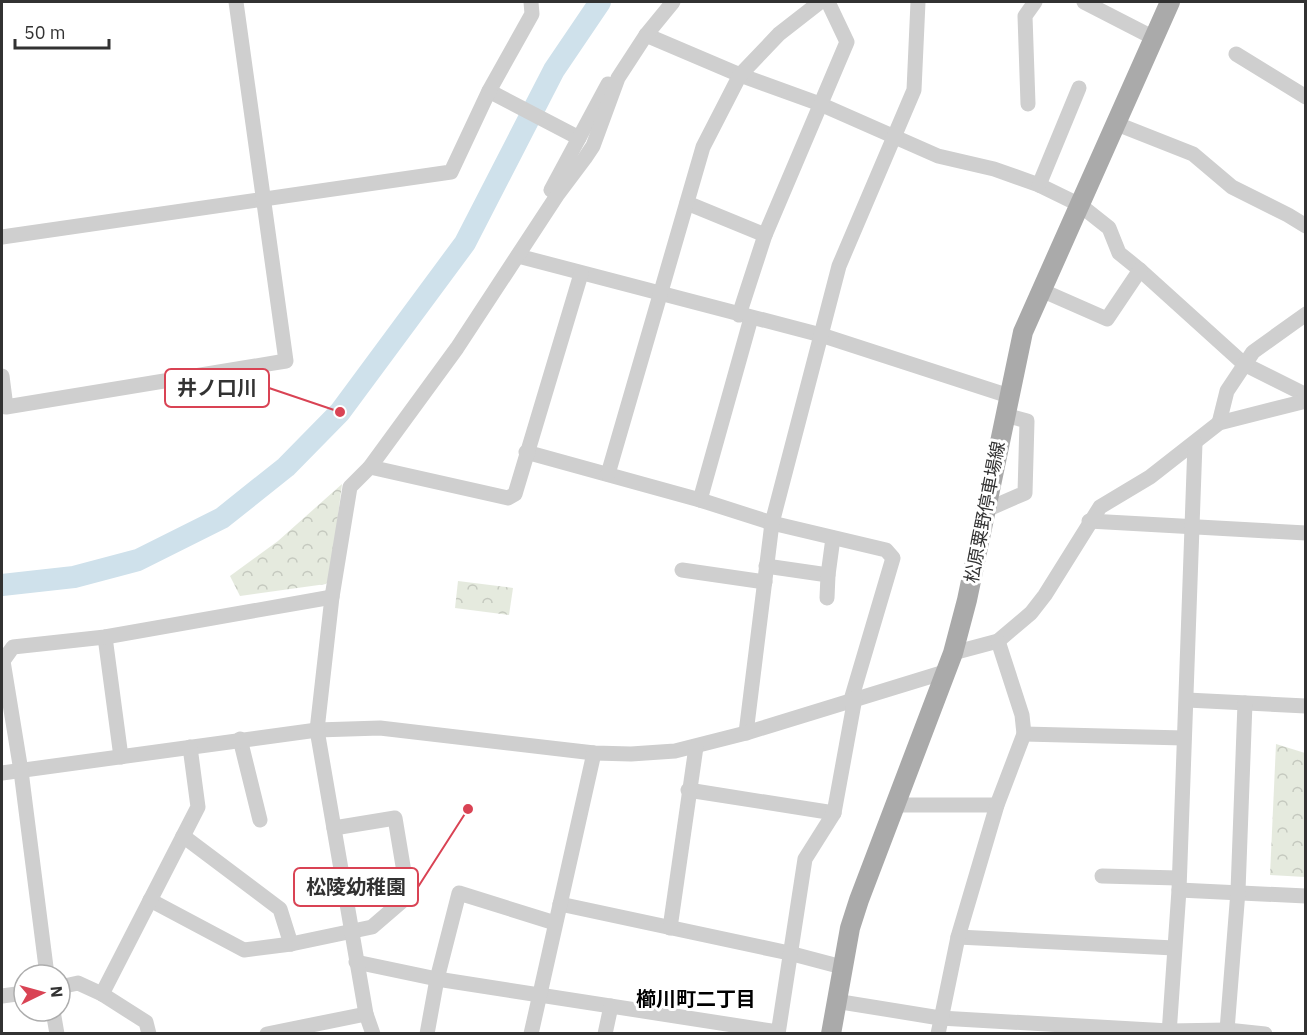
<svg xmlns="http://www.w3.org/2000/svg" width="1307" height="1035" viewBox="0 0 1307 1035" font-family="'IBM Plex Sans','Noto Sans JP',sans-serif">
	<defs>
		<pattern id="park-crowns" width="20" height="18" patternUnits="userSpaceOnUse" patternTransform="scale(1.5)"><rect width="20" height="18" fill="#e5eade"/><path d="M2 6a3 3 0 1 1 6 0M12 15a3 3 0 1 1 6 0" fill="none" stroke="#c5c9bf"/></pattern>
	</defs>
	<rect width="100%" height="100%" fill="#fff"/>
	<!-- park -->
	<g fill="url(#park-crowns)">
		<path d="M342,484L330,579L326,584L240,596L230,576L278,541Z"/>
		<path d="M458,581L513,588L509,615L455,608Z"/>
		<path d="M1276,744L1305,753V877L1270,875Z"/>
	</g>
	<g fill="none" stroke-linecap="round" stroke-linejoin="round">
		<!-- river -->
		<path stroke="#cfe1eb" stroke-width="22" d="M2,585L74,577L138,560L222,518L286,467L340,412L465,243L554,70L600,2"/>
		<!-- minor -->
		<g stroke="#cfcfcf" stroke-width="15">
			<path d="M1084,2L1154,38"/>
			<path d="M646,35L740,75L820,104L938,156L994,169L1039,185L1080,205L1109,228L1119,253L1140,270L1244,364L1306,395"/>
			<path d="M1236,54L1306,97"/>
			<path d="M489,91L579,138"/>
			<path d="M1028,104L1025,16L1035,2"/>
			<path d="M1117,124L1193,154L1232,187L1288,215L1306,226"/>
			<path d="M1039,185L1079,88"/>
			<path d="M553,191L551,190L608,84"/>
			<path d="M687,203L765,235"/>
			<path d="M2,237L451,172L489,91L532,14L531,2"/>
			<path d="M518,256L821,335L1009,396"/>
			<path d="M1041,290L1107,319L1140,270"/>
			<path d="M739,315L765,235L847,42L828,2"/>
			<path d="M2,376L6,407L286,361L236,2"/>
			<path d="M1219,423L1227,391L1253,352L1306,314"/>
			<path d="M526,452L700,500L772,523L886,550L893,558L851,700"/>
			<path d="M370,467L508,498L515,494L581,274"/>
			<path d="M608,474L703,147L740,75L779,34L820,2"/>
			<path d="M700,500L751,318"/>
			<path d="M986,510L1025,493L1027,421L1005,415"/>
			<path d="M1089,521L1306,533"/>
			<path d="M766,566L828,575"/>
			<path d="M682,570L765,582"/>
			<path d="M827,598L828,575L833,538"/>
			<path d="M105,637L121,757"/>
			<path d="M953,653L998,641L1031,613L1045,595L1100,507L1150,477L1219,423L1306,401"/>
			<path d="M1187,700L1306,706"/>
			<path d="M746,733L772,523L839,266L914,90L918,2"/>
			<path d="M1024,734L1184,738"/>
			<path d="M240,739L260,820"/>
			<path d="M2,773L317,730L380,728L594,753L631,754L675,751L746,733L948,671"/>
			<path d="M688,790L834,813"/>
			<path d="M896,805H997"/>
			<path d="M183,836L280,909L291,944"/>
			<path d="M1102,876L1178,878"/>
			<path d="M1179,890L1306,896"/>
			<path d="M150,900L244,950L291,944L372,927L408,896L395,818L334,828"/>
			<path d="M560,904L789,953L842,967"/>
			<path d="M670,928L696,747"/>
			<path d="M958,937L1174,948"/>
			<path d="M356,962L437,979L778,1032"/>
			<path d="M47,975L21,771L3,661L13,647L105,637L332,597"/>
			<path d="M60,987L78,983L102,994L146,1022L149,1034"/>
			<path d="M102,994L198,807L190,747"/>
			<path d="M2,996L24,993"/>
			<path d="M835,1001L940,1018L1169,1031L1227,1030L1265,1034"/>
			<path d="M53,1011L57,1034"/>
			<path d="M1227,1030L1238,891L1245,703"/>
			<path d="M267,1034L366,1014"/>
			<path d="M373,1034L366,1014L317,730L332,597L350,487L370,467L457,348L558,194L585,158L593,146L618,78L646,35L673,2"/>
			<path d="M427,1034L437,979L459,893L555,923"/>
			<path d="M531,1034L594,753"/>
			<path d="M605,1034L611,1006"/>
			<path d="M778,1034L805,859L834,813L855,698"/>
			<path d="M938,1034L958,937L997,805L1024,734L1022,715L998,641"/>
			<path d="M1169,1034L1179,890L1195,443"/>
		</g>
		<!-- major -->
		<path stroke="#aaa" stroke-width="20" d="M831,1034L850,928L859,900L953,653L967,600L1023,332L1170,2"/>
	</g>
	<g text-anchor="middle" stroke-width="6" stroke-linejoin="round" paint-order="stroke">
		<!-- street labels -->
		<g font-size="18" fill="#323232" stroke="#fff">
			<text transform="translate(985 512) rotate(-79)" y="6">松原粟野停車場線</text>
		</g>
		<!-- neighbourhood labels -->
		<g font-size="20" font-weight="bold" fill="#000" stroke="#fff">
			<text x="696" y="1006">櫛川町二丁目</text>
		</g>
	</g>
	<!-- callouts -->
	<path fill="none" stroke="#d94354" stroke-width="2" d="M340 412L269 388M468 809L418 887"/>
	<g fill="#d94354" stroke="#fff" stroke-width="2">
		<circle cx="340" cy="412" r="6"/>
		<circle cx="468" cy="809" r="6"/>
	</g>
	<g fill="#fff" stroke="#d94354" stroke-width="2">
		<rect x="165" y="369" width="104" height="38" rx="6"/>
		<rect x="294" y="868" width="124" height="38" rx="6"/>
	</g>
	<g font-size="20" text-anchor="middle" font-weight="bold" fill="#323232">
		<text x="217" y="395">井ノ口川</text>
		<text x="356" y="894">松陵幼稚園</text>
	</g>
	<!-- border -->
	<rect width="1307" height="1035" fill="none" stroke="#323232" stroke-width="6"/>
	<!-- north arrow -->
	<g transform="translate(42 993) rotate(85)"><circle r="28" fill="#ffffff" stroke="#adadad" stroke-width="1.5"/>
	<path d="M0-4.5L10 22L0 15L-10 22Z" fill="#d94354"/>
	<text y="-9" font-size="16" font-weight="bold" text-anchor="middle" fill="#323232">N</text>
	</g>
	<!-- scale -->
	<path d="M15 39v9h94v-9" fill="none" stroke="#323232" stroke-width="3"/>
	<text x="24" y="39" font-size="18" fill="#323232" stroke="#ffffff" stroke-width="4.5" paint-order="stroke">50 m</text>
</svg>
